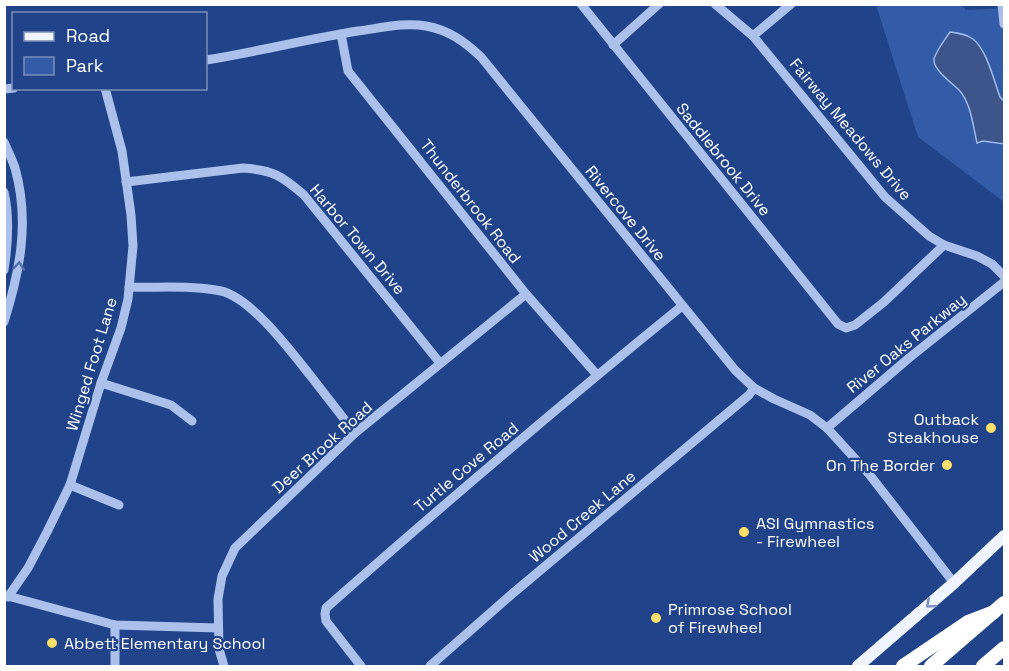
<svg xmlns="http://www.w3.org/2000/svg" width="1009" height="671" viewBox="0 0 1009 671" font-family="'Space Grotesk',sans-serif">
	<rect width="100%" height="100%" fill="#20438a"/>
	<!-- green -->
	<path fill="#335ba7" d="M876,5H961L966,10L1004,8V202L918,137Z"/>
	<!-- water -->
	<path fill="#3d558a" stroke="#9fbbec" stroke-width="1.5" d="M950,32C958,33 966,34 973,39C987,50 994,81 1000,97L1004,101V144L983,141L977,143C973,126 971,103 959,90C952,83 935,71 934,61C933,55 946,38 950,32Z"/>
	<g fill="none" stroke-linecap="round" stroke-linejoin="round">
		<!-- minor -->
		<g stroke="#abc1eb" stroke-width="9">
			<path d="M581,4L838,324L846,328L855,325L884,302L944,245"/>
			<path d="M715,4L753,36L885,197L929,236L944,245L977,256L992,264L1004,276"/>
			<path d="M1002,4L1004,24"/>
			<path d="M341,34L348,71L526,294L597,375"/>
			<path d="M753,36L791,4"/>
			<path d="M613,45L659,4"/>
			<path d="M206,60C257,52 307,39 358,31C381,28 404,22 426,26C449,30 465,42 481,57L735,370L754,388L774,399L810,415L827,428L869,474L954,583"/>
			<path d="M4,89L14,88"/>
			<path d="M4,142C8,151 12,159 15,168C30,221 20,271 4,322"/>
			<path d="M126,182L243,168C273,170 282,176 304,195L440,363"/>
			<path d="M4,192C10,217 8,244 4,270"/>
			<path d="M129,287C159,288 192,285 221,291C252,298 293,354 313,379C327,397 341,415 355,433"/>
			<path d="M101,383L171,405L192,421"/>
			<path d="M827,428L909,358L1004,282"/>
			<path d="M70,485L119,505"/>
			<path d="M4,595L115,625L218,628"/>
			<path d="M8,597L28,568L47,532L70,485L101,383L121,328L128,299L133,246L131,215L122,151L105,88"/>
			<path d="M115,625V666"/>
			<path d="M224,666L219,649L218,599L222,576L235,548L355,433L526,294"/>
			<path d="M361,666L326,621L325,614L326,608C443,505 561,404 682,306"/>
			<path d="M430,666L512,594L749,395L754,388"/>
		</g>
		<!-- major -->
		<path stroke="#f0f4fe" stroke-width="12" d="M858,666L954,583L1004,536"/>
		<!-- highway -->
		<g stroke="#fff" stroke-width="14">
			<path d="M903,666L968,622L994,612"/>
			<path d="M931,666L1004,603"/>
			<path d="M983,666L1004,648"/>
		</g>
	</g>
	<!-- one-way arrows -->
	<defs><path id="oneway-chevron" d="M-2-3.5L2.5 0L-2 3.5" fill="none" stroke-width="1.6" stroke-linecap="round" stroke-linejoin="round" transform="scale(1.5)"/></defs>
	<use stroke="#516fac" href="#oneway-chevron" transform="translate(19 266) rotate(-83)"/>
	<use stroke="#7e93be" href="#oneway-chevron" transform="translate(930 604) rotate(139)"/>
	<!-- markers -->
	<g fill="#f9df6b" stroke="#20438a" stroke-width="2">
		<circle cx="991" cy="428" r="6"/>
		<circle cx="947" cy="465" r="6"/>
		<circle cx="744" cy="532" r="6"/>
		<circle cx="656" cy="618" r="6"/>
		<circle cx="52" cy="643" r="6"/>
	</g>
	<g text-anchor="middle" stroke-width="4.5" stroke-linejoin="round" paint-order="stroke">
		<!-- street labels -->
		<g font-size="16" fill="#fff" stroke="#20438a">
			<text transform="translate(851 129) rotate(50)" y="6">Fairway Meadows Drive</text>
			<text transform="translate(724 159) rotate(51)" y="6">Saddlebrook Drive</text>
			<text transform="translate(471 201) rotate(52)" y="6">Thunderbrook Road</text>
			<text transform="translate(626 213) rotate(51)" y="6">Rivercove Drive</text>
			<text transform="translate(358 239) rotate(50)" y="6">Harbor Town Drive</text>
			<text transform="translate(906 343) rotate(-39)" y="6">River Oaks Parkway</text>
			<text transform="translate(91 364) rotate(-73)" y="6">Winged Foot Lane</text>
			<text transform="translate(322 447) rotate(-42)" y="6">Deer Brook Road</text>
			<text transform="translate(466 467) rotate(-40)" y="6">Turtle Cove Road</text>
			<text transform="translate(582 516) rotate(-40)" y="6">Wood Creek Lane</text>
		</g>
		<!-- poi labels -->
		<g font-size="16" fill="#fff" stroke="#20438a" text-anchor="start">
			<text x="979" y="425" text-anchor="end">Outback<tspan x="979" dy="18">Steakhouse</tspan></text>
			<text x="935" y="471" text-anchor="end">On The Border</text>
			<text x="756" y="529">ASI Gymnastics<tspan x="756" dy="18">- Firewheel</tspan></text>
			<text x="668" y="615">Primrose School<tspan x="668" dy="18">of Firewheel</tspan></text>
			<text x="64" y="649">Abbett Elementary School</text>
		</g>
	</g>
	<!-- border -->
	<rect width="1009" height="671" fill="none" stroke="#ffffff" stroke-width="12"/>
	<!-- legend -->
	<rect x="12" y="12" width="195" height="78" fill="#20438a" stroke="#798eb9" stroke-width="1.5"/>
	<rect x="24" y="32" width="30" height="9" fill="#f0f4fe" stroke="#798eb9" stroke-width="1.5"/>
	<text x="66" y="42" font-size="18" fill="#ffffff">Road</text>
	<rect x="24" y="57" width="30" height="18" fill="#335ba7" stroke="#798eb9" stroke-width="1.5"/>
	<text x="66" y="72" font-size="18" fill="#ffffff">Park</text>
</svg>
